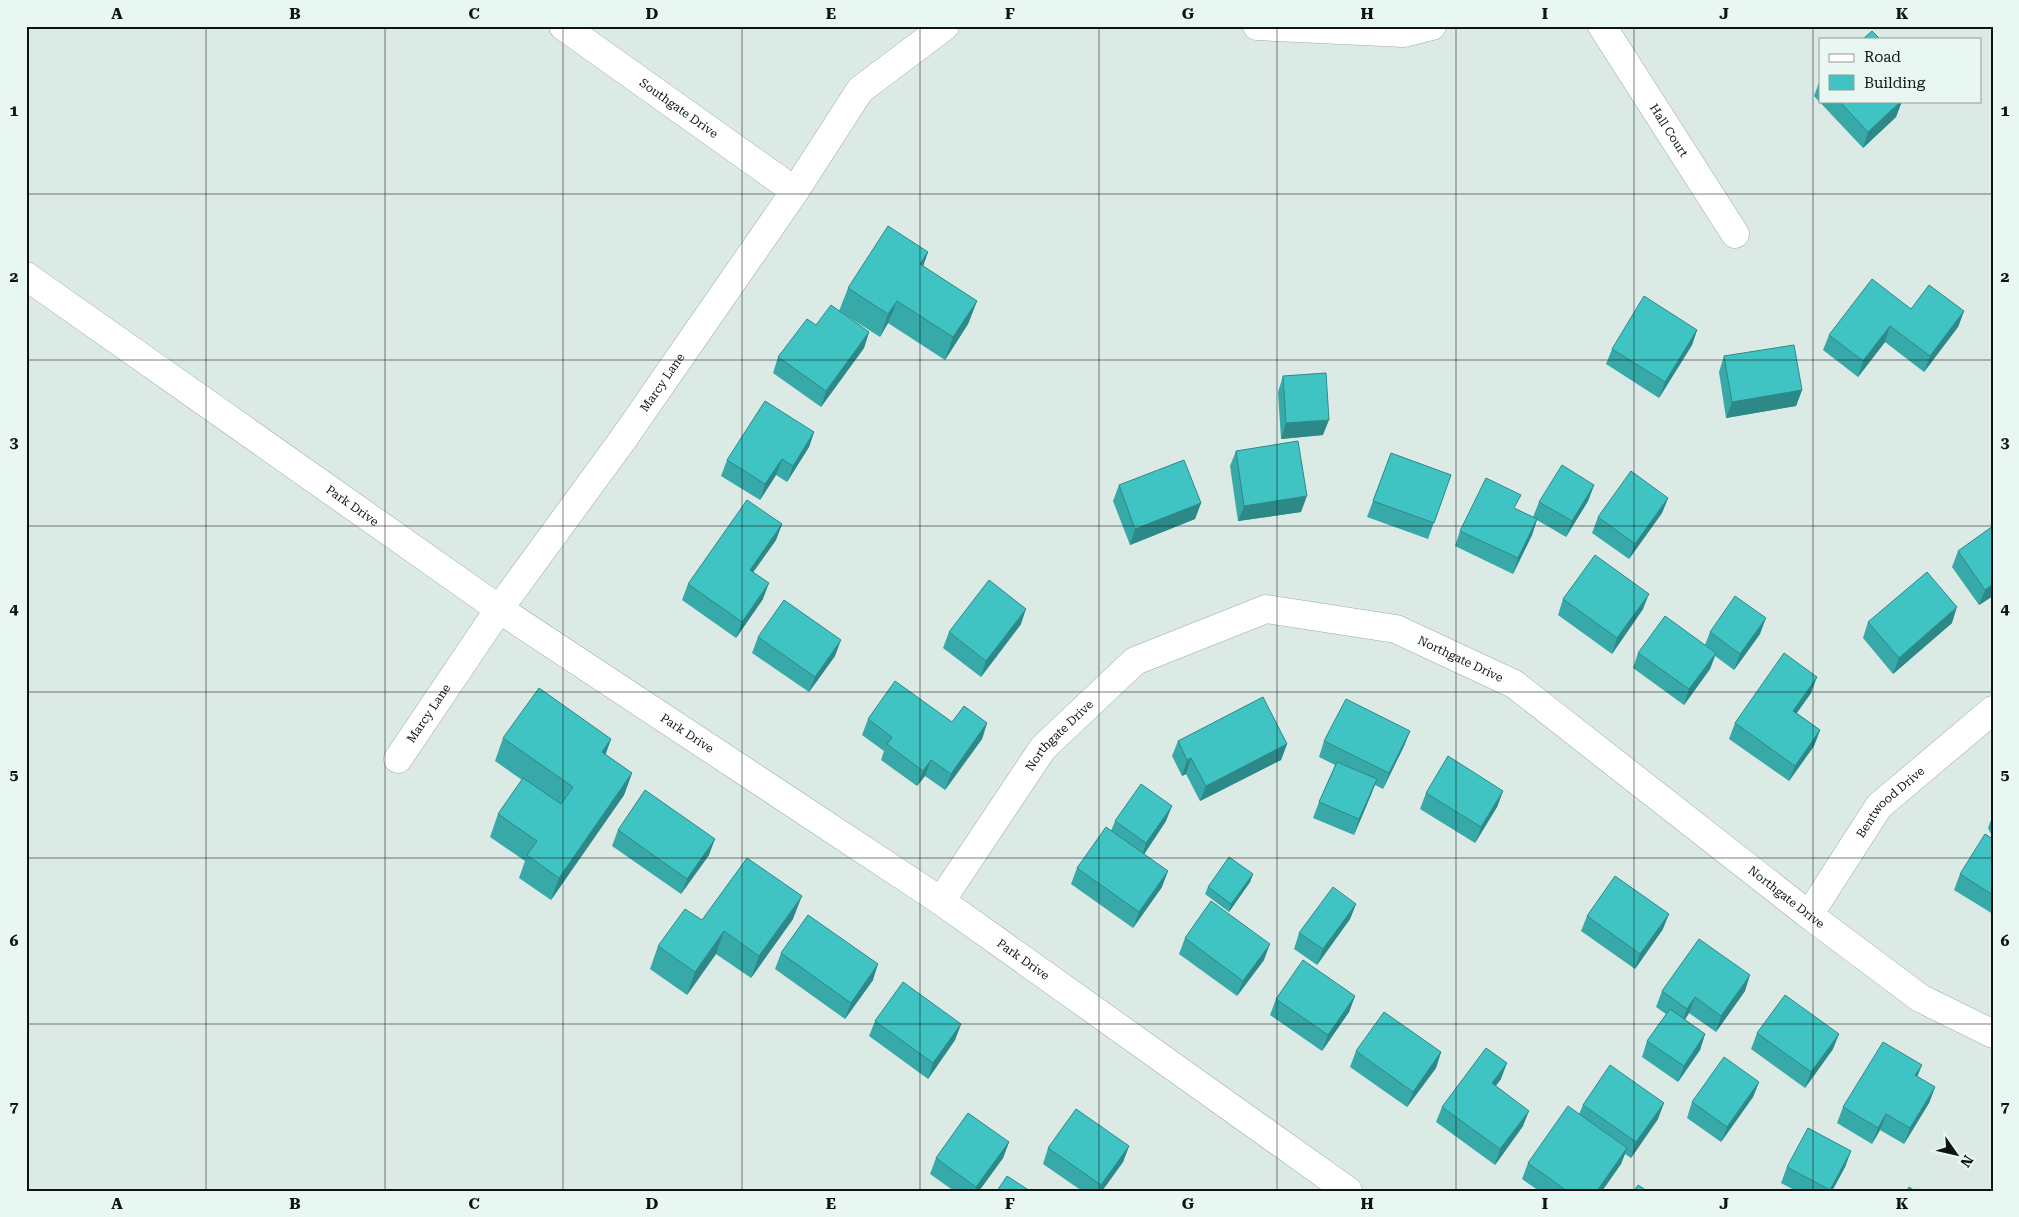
<svg xmlns="http://www.w3.org/2000/svg" width="2019" height="1217" viewBox="0 0 2019 1217" font-family="'Roboto Serif',serif">
	<rect width="100%" height="100%" fill="#dceae6"/>
	<g fill="none" stroke-linecap="round" stroke-linejoin="round">
		<!-- street casing -->
		<g stroke="#9daaa7" stroke-width="29">
			<g id="street">
				<path id="s1" d="M563,26L795,191"/>
				<path d="M1257,26L1404,33L1432,26"/>
				<path id="s2" d="M1602,26L1735,234"/>
				<path id="s3" d="M26,276L499,609L941,901L1348,1191"/>
				<path id="s4" d="M398,759L499,609L624,438L795,191L860,90L945,26"/>
				<path id="s5" d="M941,901L1043,748L1135,661L1266,609L1396,629L1514,684L1809,915L1920,998L1993,1034"/>
				<path id="s6" d="M1809,915L1879,806L1993,710"/>
			</g>
		</g>
		<!-- street -->
		<use href="#street" stroke="#fff" stroke-width="28"/>
	</g>
	<!-- wall -->
	<g fill="#37a9a8">
		<path d="M1820,80V101H1902L1896,117L1863,148L1814,96Z"/>
		<path d="M928,252L923,266L977,301L968,324L945,360L888,323L880,337L839,311L869,332L864,348L821,407L773,373L778,357L816,325L839,311L848,288Z"/>
		<path d="M1911,309L1964,311L1958,327L1924,372L1885,342L1858,377L1823,350L1829,335Z"/>
		<path d="M1697,330L1692,345L1659,398L1606,364L1612,349Z"/>
		<path d="M1724,356L1802,390L1796,406L1726,418L1719,372Z"/>
		<path d="M1283,376L1323,435L1281,439L1278,392Z"/>
		<path d="M814,432L809,447L787,482L776,475L760,500L721,476L727,460Z"/>
		<path d="M1236,451L1301,512L1238,521L1230,466Z"/>
		<path d="M1391,453L1451,475L1428,539L1367,517Z"/>
		<path d="M1119,485L1201,503L1195,519L1130,545L1113,501Z"/>
		<path d="M1594,485L1588,501L1566,537L1537,520L1532,535L1513,574L1455,546L1460,531L1516,509L1533,517L1539,502Z"/>
		<path d="M1668,498L1662,513L1629,559L1592,533L1598,517Z"/>
		<path d="M782,524L776,540L753,572L763,599L736,638L682,600L688,584Z"/>
		<path d="M1958,551L1993,596L1979,605L1952,567Z"/>
		<path d="M1563,599L1643,609L1612,654L1558,615Z"/>
		<path d="M1868,622L1952,623L1893,674L1863,638Z"/>
		<path d="M1021,624L981,677L943,648L949,632Z"/>
		<path d="M1710,632L1760,634L1734,670L1715,656L1710,669L1684,705L1633,668L1638,653L1705,645Z"/>
		<path d="M758,637L835,656L809,692L752,653Z"/>
		<path d="M1811,693L1797,713L1820,730L1814,746L1789,781L1729,739L1735,723Z"/>
		<path d="M868,719L952,722L987,723L982,739L945,790L925,776L917,786L881,760L884,751L862,735Z"/>
		<path d="M1410,731L1404,746L1383,789L1375,785L1354,835L1313,818L1319,802L1335,765L1319,757L1324,741Z"/>
		<path d="M503,738L611,739L605,754L632,773L624,795L551,900L519,878L525,861L490,837L498,814L522,780L495,761Z"/>
		<path d="M1178,741L1287,744L1281,760L1200,801L1186,774L1182,776L1172,756Z"/>
		<path d="M1503,791L1497,807L1475,843L1420,809L1426,793Z"/>
		<path d="M1993,819V838L1988,828L1991,820Z"/>
		<path d="M1115,821H1166L1144,854L1162,887L1133,928L1071,884L1077,868L1111,831Z"/>
		<path d="M618,830L709,855L681,894L612,846Z"/>
		<path d="M1993,839V914L1954,890L1960,874Z"/>
		<path d="M1253,874L1250,882L1229,912L1205,894L1208,887Z"/>
		<path d="M1356,904L1350,919L1317,965L1294,949L1299,933Z"/>
		<path d="M1587,916L1663,929L1635,969L1581,931Z"/>
		<path d="M793,919L751,978L716,954L687,995L650,969L658,946L702,920Z"/>
		<path d="M1185,938L1264,960L1237,996L1179,954Z"/>
		<path d="M781,953L873,980L845,1019L775,969Z"/>
		<path d="M1662,991H1745L1716,1032L1689,1013L1685,1020L1705,1034L1700,1050L1678,1082L1642,1057L1647,1041L1666,1014L1656,1007Z"/>
		<path d="M1355,996L1349,1012L1322,1051L1270,1015L1276,999Z"/>
		<path d="M875,1021L961,1024L955,1040L928,1079L869,1036Z"/>
		<path d="M1757,1033L1833,1049L1805,1088L1751,1049Z"/>
		<path d="M1356,1051L1441,1052L1436,1068L1407,1107L1350,1067Z"/>
		<path d="M1917,1077L1935,1087L1929,1103L1904,1144L1880,1130L1872,1144L1837,1123L1843,1107Z"/>
		<path d="M1501,1079L1495,1086L1523,1126L1495,1165L1436,1122L1442,1107Z"/>
		<path d="M1759,1082L1753,1097L1721,1142L1687,1118L1692,1102Z"/>
		<path d="M1583,1105L1658,1119L1631,1158L1625,1154L1621,1164L1602,1191H1539L1522,1179L1528,1163L1579,1114Z"/>
		<path d="M1009,1142L1003,1158L979,1191H954L930,1174L936,1158Z"/>
		<path d="M1129,1146L1123,1162L1102,1191H1082L1043,1164L1048,1148Z"/>
		<path d="M1851,1151L1845,1167L1832,1191H1796L1781,1183L1787,1167Z"/>
	</g>
	<!-- shaded-wall -->
	<g fill="#2d8988">
		<path d="M1902,101L1896,117L1863,148L1868,132Z"/>
		<path d="M928,252L920,275V264Z"/>
		<path d="M897,301L888,323L880,337L888,314Z"/>
		<path d="M977,301L968,324L945,360L953,337Z"/>
		<path d="M1964,311L1958,327L1924,372L1930,356Z"/>
		<path d="M1890,326L1885,342L1858,377L1863,361Z"/>
		<path d="M1697,330L1692,345L1659,398L1665,382Z"/>
		<path d="M869,332L864,348L821,407L826,391Z"/>
		<path d="M1802,390L1796,406L1726,418L1732,402Z"/>
		<path d="M1329,420L1323,435L1281,439L1286,423Z"/>
		<path d="M814,432L809,447L787,482L793,466Z"/>
		<path d="M782,459L776,475L760,500L765,484Z"/>
		<path d="M1594,485L1588,501L1566,537L1572,521Z"/>
		<path d="M1307,496L1301,512L1238,521L1244,506Z"/>
		<path d="M1668,498L1662,513L1629,559L1635,544Z"/>
		<path d="M1201,503L1195,519L1130,545L1135,529Z"/>
		<path d="M1537,519L1532,535L1513,574L1518,558Z"/>
		<path d="M782,524L776,540L744,585L750,570Z"/>
		<path d="M769,583L763,599L736,638L742,622Z"/>
		<path d="M1993,584V596L1979,605L1985,590Z"/>
		<path d="M1649,594L1643,609L1612,654L1617,638Z"/>
		<path d="M1957,607L1952,623L1893,674L1899,658Z"/>
		<path d="M1026,609L1021,624L981,677L986,661Z"/>
		<path d="M1766,618L1760,634L1734,670L1740,654Z"/>
		<path d="M841,640L835,656L809,692L815,677Z"/>
		<path d="M1716,653L1710,669L1684,705L1689,689Z"/>
		<path d="M1817,677L1811,693L1787,726L1793,711Z"/>
		<path d="M987,723L982,739L945,790L951,774Z"/>
		<path d="M1820,730L1814,746L1789,781L1795,766Z"/>
		<path d="M1410,731L1404,746L1383,789L1389,773Z"/>
		<path d="M611,739L603,762L602,752Z"/>
		<path d="M1287,744L1281,760L1200,801L1206,786Z"/>
		<path d="M1191,758L1186,774L1182,776L1187,760Z"/>
		<path d="M931,760L925,776L917,786L923,771Z"/>
		<path d="M632,773L624,795L551,900L559,878Z"/>
		<path d="M1377,779L1371,795L1354,835L1359,819Z"/>
		<path d="M1503,791L1497,807L1475,843L1481,827Z"/>
		<path d="M1172,806L1166,821L1141,859L1146,843Z"/>
		<path d="M715,839L709,855L681,894L687,879Z"/>
		<path d="M1168,871L1162,887L1133,928L1139,912Z"/>
		<path d="M1253,874L1250,882L1229,912L1231,904Z"/>
		<path d="M802,896L793,919L751,978L759,956Z"/>
		<path d="M1356,904L1350,919L1317,965L1323,949Z"/>
		<path d="M1669,914L1663,929L1635,969L1640,954Z"/>
		<path d="M724,931L716,954L687,995L695,972Z"/>
		<path d="M1270,944L1264,960L1237,996L1243,981Z"/>
		<path d="M878,964L873,980L845,1019L851,1003Z"/>
		<path d="M1750,975L1745,991L1716,1032L1721,1016Z"/>
		<path d="M1355,996L1349,1012L1322,1051L1328,1035Z"/>
		<path d="M1695,997L1689,1013L1681,1025L1687,1009Z"/>
		<path d="M961,1024L955,1040L928,1079L933,1063Z"/>
		<path d="M1705,1034L1700,1050L1678,1082L1684,1066Z"/>
		<path d="M1839,1034L1833,1049L1805,1088L1811,1072Z"/>
		<path d="M1441,1052L1436,1068L1407,1107L1413,1092Z"/>
		<path d="M1507,1063L1501,1079L1486,1099L1492,1083Z"/>
		<path d="M1922,1065L1916,1080L1915,1075Z"/>
		<path d="M1759,1082L1753,1097L1721,1142L1727,1127Z"/>
		<path d="M1935,1087L1929,1103L1904,1144L1910,1128Z"/>
		<path d="M1664,1103L1658,1119L1631,1158L1636,1142Z"/>
		<path d="M1529,1111L1523,1126L1495,1165L1500,1149Z"/>
		<path d="M1886,1114L1880,1130L1872,1144L1878,1128Z"/>
		<path d="M1009,1142L1003,1158L979,1191H975L976,1187Z"/>
		<path d="M1129,1146L1123,1162L1102,1191H1099L1101,1185Z"/>
		<path d="M1627,1148L1621,1164L1602,1191H1597Z"/>
		<path d="M1851,1151L1845,1167L1832,1191H1829Z"/>
	</g>
	<!-- building -->
	<g fill="#40c4c3" stroke="#2d8988">
		<path d="M1872,31L1880,39H1863Z"/>
		<path d="M1839,101H1901L1868,132Z"/>
		<path d="M888,226L928,252L920,264L977,301L953,337L897,301L888,314L848,288Z"/>
		<path d="M1872,279L1911,309L1929,285L1964,311L1930,356L1890,326L1863,361L1829,335Z"/>
		<path d="M1644,296L1697,330L1665,382L1612,349Z"/>
		<path d="M831,305L869,332L826,391L778,357L807,319L816,325Z"/>
		<path d="M1794,345L1802,390L1732,402L1724,356Z"/>
		<path d="M1326,373L1329,420L1286,423L1283,376Z"/>
		<path d="M765,401L814,432L793,466L782,459L765,484L727,460Z"/>
		<path d="M1298,441L1307,496L1244,506L1236,451Z"/>
		<path d="M1391,453L1451,475L1434,523L1373,501Z"/>
		<path d="M1184,460L1201,503L1135,529L1119,485Z"/>
		<path d="M1562,465L1594,485L1572,521L1539,502Z"/>
		<path d="M1631,471L1668,498L1635,544L1598,517Z"/>
		<path d="M1486,478L1521,495L1514,508L1537,519L1518,558L1460,531Z"/>
		<path d="M747,500L782,524L750,570L769,583L742,622L688,584Z"/>
		<path d="M1993,526V584L1985,590L1958,551Z"/>
		<path d="M1595,555L1649,594L1617,638L1563,599Z"/>
		<path d="M1927,572L1957,607L1899,658L1868,622Z"/>
		<path d="M989,580L1026,609L986,661L949,632Z"/>
		<path d="M1735,596L1766,618L1740,654L1710,632Z"/>
		<path d="M784,600L841,640L815,677L758,637Z"/>
		<path d="M1665,616L1716,653L1689,689L1638,653Z"/>
		<path d="M1784,653L1817,677L1793,711L1820,730L1795,766L1735,723Z"/>
		<path d="M895,681L952,722L964,706L987,723L951,774L931,760L923,771L887,744L892,737L868,719Z"/>
		<path d="M539,688L611,739L602,752L632,773L559,878L527,855L537,841L498,814L523,778L561,804L573,787L503,738Z"/>
		<path d="M1263,697L1287,744L1206,786L1191,758L1187,760L1178,741Z"/>
		<path d="M1346,699L1410,731L1389,773L1324,741Z"/>
		<path d="M1448,756L1503,791L1481,827L1426,793Z"/>
		<path d="M1337,762L1377,779L1359,819L1319,802Z"/>
		<path d="M1141,784L1172,806L1146,843L1115,821Z"/>
		<path d="M645,790L715,839L687,879L618,830Z"/>
		<path d="M1106,827L1168,871L1139,912L1077,868Z"/>
		<path d="M1985,834L1993,839V895L1960,874Z"/>
		<path d="M1229,857L1253,874L1231,904L1208,887Z"/>
		<path d="M747,858L802,896L759,956L724,931L695,972L658,946L685,909L702,920Z"/>
		<path d="M1615,876L1669,914L1640,954L1587,916Z"/>
		<path d="M1333,887L1356,904L1323,949L1299,933Z"/>
		<path d="M1211,901L1270,944L1243,981L1185,938Z"/>
		<path d="M808,915L878,964L851,1003L781,953Z"/>
		<path d="M1699,939L1750,975L1721,1016L1695,997L1687,1009L1662,991Z"/>
		<path d="M1303,960L1355,996L1328,1035L1276,999Z"/>
		<path d="M903,982L961,1024L933,1063L875,1021Z"/>
		<path d="M1785,995L1839,1034L1811,1072L1757,1033Z"/>
		<path d="M1670,1009L1705,1034L1684,1066L1647,1041Z"/>
		<path d="M1384,1012L1441,1052L1413,1092L1356,1051Z"/>
		<path d="M1883,1042L1922,1065L1915,1075L1935,1087L1910,1128L1886,1114L1878,1128L1843,1107Z"/>
		<path d="M1486,1048L1507,1063L1492,1083L1529,1111L1500,1149L1442,1107Z"/>
		<path d="M1724,1057L1759,1082L1727,1127L1692,1102Z"/>
		<path d="M1610,1065L1664,1103L1636,1142L1583,1105Z"/>
		<path d="M1568,1106L1627,1148L1597,1191H1567L1528,1163Z"/>
		<path d="M1076,1109L1129,1146L1101,1185L1048,1148Z"/>
		<path d="M968,1113L1009,1142L976,1187L936,1158Z"/>
		<path d="M1808,1128L1851,1151L1830,1190L1787,1167Z"/>
		<path d="M1007,1176L1030,1191H997Z"/>
		<path d="M1638,1185L1647,1191H1634Z"/>
		<path d="M1909,1187L1915,1191H1907Z"/>
	</g>
	<!-- grid -->
	<path fill="none" stroke="#0f1413" stroke-width="1" stroke-opacity="0.55" d="M206,26V1191M385,26V1191M563,26V1191M742,26V1191M920,26V1191M1099,26V1191M1277,26V1191M1456,26V1191M1634,26V1191M1813,26V1191M26,194H1993M26,360H1993M26,526H1993M26,692H1993M26,858H1993M26,1024H1993"/>
	<g text-anchor="middle" stroke-width="4.5" stroke-linejoin="round" paint-order="stroke">
		<!-- street labels -->
		<g font-size="12" fill="#0f1413" stroke="#e9f7f3">
			<text dy="4" stroke="none"><textPath href="#s1" startOffset="142">Southgate Drive</textPath></text>
			<text dy="4" stroke="none"><textPath href="#s2" startOffset="124">Hall Court</textPath></text>
			<text dy="4" stroke="none"><textPath href="#s4" startOffset="460">Marcy Lane</textPath></text>
			<text dy="4" stroke="none"><textPath href="#s3" startOffset="399">Park Drive</textPath></text>
			<text dy="4" stroke="none"><textPath href="#s5" startOffset="654">Northgate Drive</textPath></text>
			<text dy="4" stroke="none"><textPath href="#s4" startOffset="55">Marcy Lane</textPath></text>
			<text dy="4" stroke="none"><textPath href="#s3" startOffset="804">Park Drive</textPath></text>
			<text dy="4" stroke="none"><textPath href="#s5" startOffset="204">Northgate Drive</textPath></text>
			<text dy="4" stroke="none"><textPath href="#s6" startOffset="140">Bentwood Drive</textPath></text>
			<text dy="4" stroke="none"><textPath href="#s5" startOffset="1059">Northgate Drive</textPath></text>
			<text dy="4" stroke="none"><textPath href="#s3" startOffset="1209">Park Drive</textPath></text>
		</g>
	</g>
	<!-- border -->
	<rect width="2019" height="1217" fill="none" stroke="#e9f7f3" stroke-width="55"/>
	<!-- legend -->
	<rect x="1819" y="38" width="162" height="65" fill="#e9f7f3" stroke="#929c99"/>
	<rect x="1829" y="54" width="25" height="8" fill="#ffffff" stroke="#929c99"/>
	<text x="1864" y="62" font-size="15" fill="#0f1413">Road</text>
	<rect x="1829" y="75" width="25" height="15" fill="#40c4c3" stroke="#929c99"/>
	<text x="1864" y="88" font-size="15" fill="#0f1413">Building</text>
	<!-- north arrow -->
	<g transform="translate(1956 1154) rotate(124)" stroke="#e9f7f3" stroke-width="4" paint-order="stroke">
	<path d="M0-4L9 19L0 12L-9 19Z" fill="#0f1413"/>
	<text y="-8" font-size="14" font-weight="bold" text-anchor="middle" fill="#0f1413">N</text>
	</g>
	<rect x="28" y="28" width="1964" height="1162" fill="none" stroke="#0f1413" stroke-width="2"/>
	<g font-size="16" text-anchor="middle" font-weight="bold" fill="#0f1413">
		<text x="117" y="19">A</text>
		<text x="295" y="19">B</text>
		<text x="474" y="19">C</text>
		<text x="652" y="19">D</text>
		<text x="831" y="19">E</text>
		<text x="1010" y="19">F</text>
		<text x="1188" y="19">G</text>
		<text x="1367" y="19">H</text>
		<text x="1545" y="19">I</text>
		<text x="1724" y="19">J</text>
		<text x="1902" y="19">K</text>
		<text x="14" y="116">1</text>
		<text x="2005" y="116">1</text>
		<text x="14" y="282">2</text>
		<text x="2005" y="282">2</text>
		<text x="14" y="448">3</text>
		<text x="2005" y="448">3</text>
		<text x="14" y="614">4</text>
		<text x="2005" y="614">4</text>
		<text x="14" y="780">5</text>
		<text x="2005" y="780">5</text>
		<text x="14" y="946">6</text>
		<text x="2005" y="946">6</text>
		<text x="14" y="1112">7</text>
		<text x="2005" y="1112">7</text>
		<text x="117" y="1209">A</text>
		<text x="295" y="1209">B</text>
		<text x="474" y="1209">C</text>
		<text x="652" y="1209">D</text>
		<text x="831" y="1209">E</text>
		<text x="1010" y="1209">F</text>
		<text x="1188" y="1209">G</text>
		<text x="1367" y="1209">H</text>
		<text x="1545" y="1209">I</text>
		<text x="1724" y="1209">J</text>
		<text x="1902" y="1209">K</text>
	</g>
</svg>
